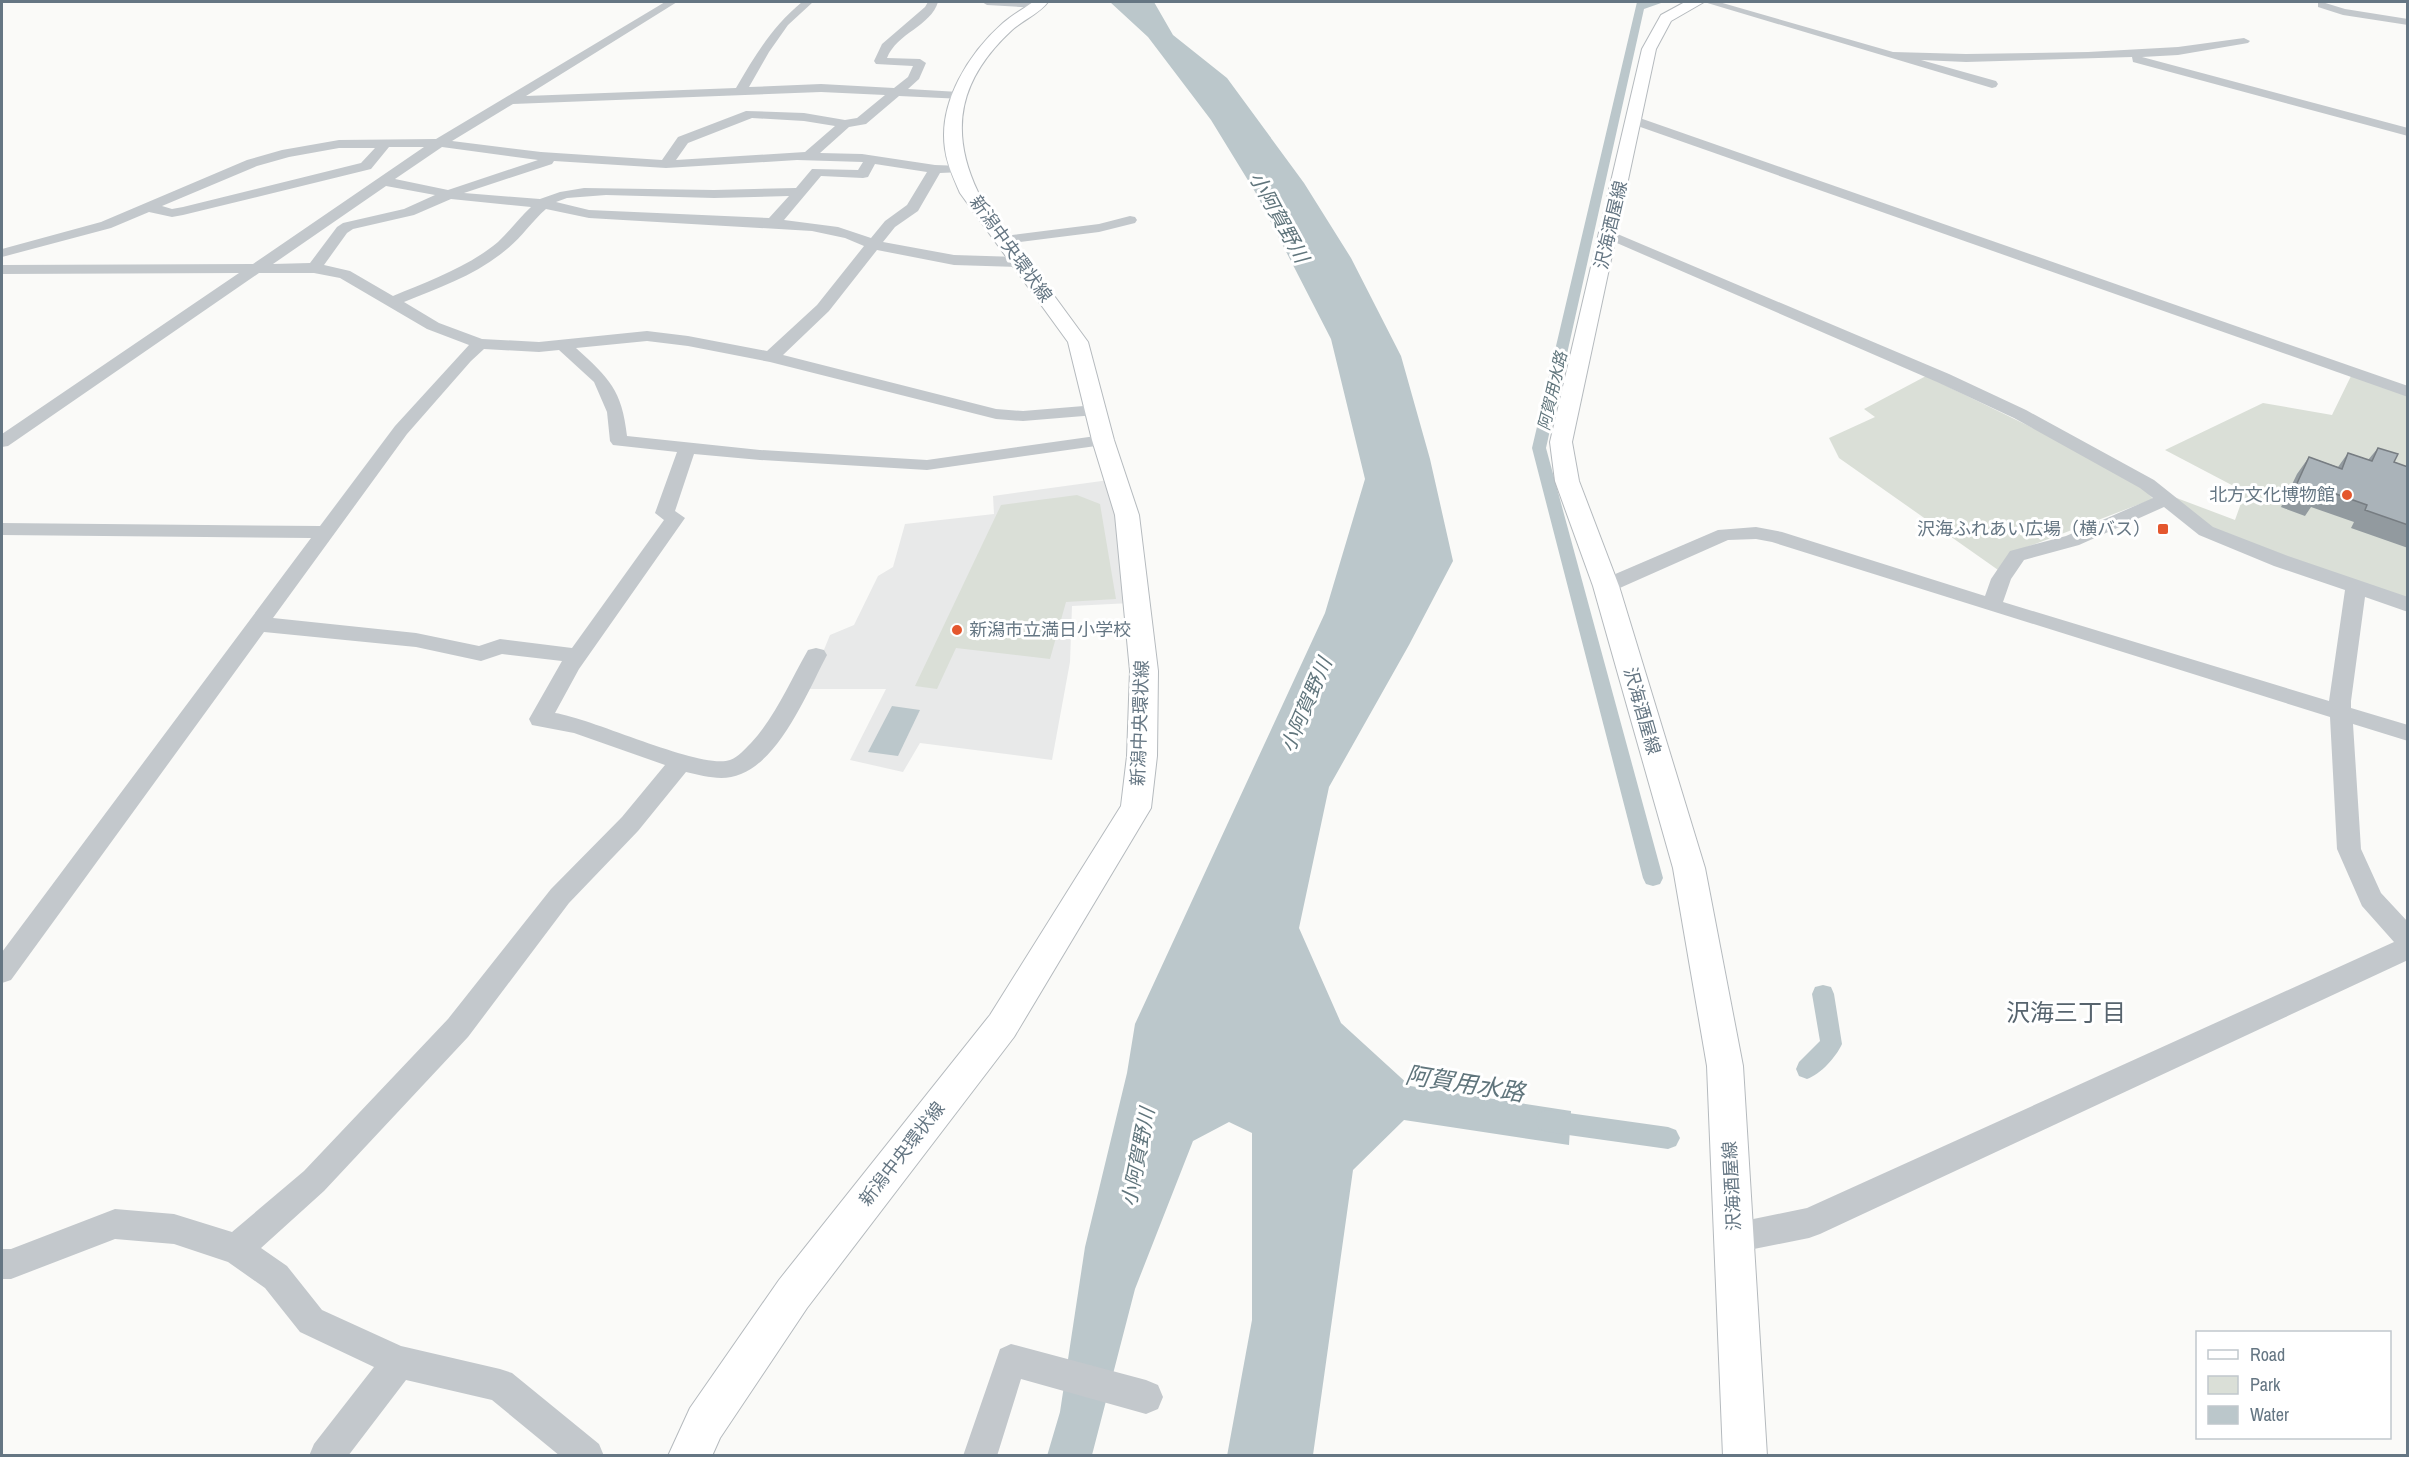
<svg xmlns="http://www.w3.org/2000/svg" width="2409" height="1457" viewBox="0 0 2409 1457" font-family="'Archivo Narrow','Noto Sans JP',sans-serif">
	<rect width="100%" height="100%" fill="#fafaf8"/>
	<!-- built -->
	<path fill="#e8e9e9" d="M1109,480L1131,603L1072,606L1070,662L1052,760L920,743L903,772L850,760L886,689H808L830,635L854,625L878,576L893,567L905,524L994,514L993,496Z"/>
	<!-- green -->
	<g fill="#dadfd7">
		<path d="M2352,374L2407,396V599L2279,556L2178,515L2174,497L2235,520L2245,492L2165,450L2263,403L2332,415Z"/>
		<path d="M1926,376L2070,446L2140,484L2153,499L2014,552L2001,572L1839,458L1829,438L1875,417L1864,409Z"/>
		<path d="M1077,495L1100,504L1116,599L1066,602L1050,659L956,648L937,689L915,686L1001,505Z"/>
	</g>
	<!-- water -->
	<g fill="#bbc7cb">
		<path d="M1110,2H1154L1173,35L1227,78L1304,183L1351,258L1401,356L1430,459L1453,561L1409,645L1329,787L1299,928L1341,1023L1410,1086L1571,1111L1569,1145L1404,1120L1353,1170L1313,1455L1227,1456L1252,1320V1133L1229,1122L1193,1141L1135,1289L1092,1455L1047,1456L1060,1412L1085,1247L1127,1073L1135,1024L1325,613L1365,479L1331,339L1257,195L1211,120L1148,37Z"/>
		<path d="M892,706L920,710L898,756L868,752Z"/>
	</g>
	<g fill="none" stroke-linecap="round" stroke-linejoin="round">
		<!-- canal -->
		<g fill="#bbc7cb" fill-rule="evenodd">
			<path d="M1637,2H1664L1644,9L1546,448L1663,878L1660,884L1653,886L1646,884L1643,878L1532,448Z"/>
			<path d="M1823,985L1831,987L1834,994L1842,1044C1836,1057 1821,1074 1807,1079L1799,1076L1796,1069L1799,1062L1820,1041L1812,994L1815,987Z"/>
			<path d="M1547,1110L1668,1127L1676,1130L1680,1138L1676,1146L1668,1149L1547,1132L1539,1129L1536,1121L1539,1113Z"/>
		</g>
		<!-- major casing -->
		<g stroke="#b5babe" stroke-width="2">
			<g id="major">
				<path d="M1033,2H1048C1039,14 1023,20 1012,30C960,78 948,129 978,192L1088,342L1114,440L1139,515L1158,671L1157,756L1151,808L1014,1037L807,1308L720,1438L712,1456H668L690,1408L779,1280L990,1015L1121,806L1127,756L1130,671L1115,515L1092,440L1068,342L960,193C954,179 947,165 945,149C938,102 969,53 1003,23C1012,15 1023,9 1033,2Z"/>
				<path d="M1685,2H1704L1671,21L1656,49L1572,442L1579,481L1619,586L1705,868L1743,1066L1767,1456H1723L1707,1066L1673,868L1593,586L1555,481L1550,442L1642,49L1661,15Z"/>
			</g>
		</g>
		<!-- minor -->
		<g fill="#c3c8cc" fill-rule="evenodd">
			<path d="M665,2H677L526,96L736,88C756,54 772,27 802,2H813L788,25L769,52L749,87L821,84L894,88L908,77L913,66L876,64L874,61L882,44L925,7L928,2H938C931,26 897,33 887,58L920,59L926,63L919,79L908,89L959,92L965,96L963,99L899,96L866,124L849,127L820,153L862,154L935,165L962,166L964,169L962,172L940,173L918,211L895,227L883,242L954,255L1020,257L1028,262L1020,267L954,265L877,250L829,311L783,355L996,409L1023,411L1096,405L1102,406L1105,410L1102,414L1096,415L1023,421L996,419L770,362L688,346L647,341L576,348C609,378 622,390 627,436L760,450L927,460L1103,435L1109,436L1112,440L1109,444L1103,445L927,470L760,460L694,454L675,511L685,518L579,669L555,713C594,719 701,770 730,760C738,757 745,749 751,743C776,716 790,681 808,650L816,648L824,650L827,655C808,691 781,758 741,774C723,782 704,776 686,772L638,831L569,903L468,1037L324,1191L261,1248L287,1266L322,1310L401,1346L500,1369L512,1373L599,1444L604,1456H560L492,1400L406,1380L348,1456H309L314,1444L374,1367L300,1332L265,1288L228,1262L174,1244L115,1239L11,1279H2V1249H11L115,1209L174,1214L232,1232L304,1171L448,1019L551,889L622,817L665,765L574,733L532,725L529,719L562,661L502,654L481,661L416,647L264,632L11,980L2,983V952L311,538L2,535V523L320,526L395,426L469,345L427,329L340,278L314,273H259L8,446L2,447V434L239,273L2,274V265L253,264L424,147H389L371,169L183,215L172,217L149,212L111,228L2,257V249L101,222L247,160L282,150L339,140L436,139ZM821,92L885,95L857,118L845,120L804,113L746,111L678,137L662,160L541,152L452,141L513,104ZM752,118L804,121L835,126L805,152L676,160L688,143ZM442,147L538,160L448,190L395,179ZM339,148H375L361,163L183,207L172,209L162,206L257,166L289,157ZM797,160L863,162L858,170L812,169L796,188L714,190L584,188L560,192L540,199L464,193L552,164L554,161L666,168ZM875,164L927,172L907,205L885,221L871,238L838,227L784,220L821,176L863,178L868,177ZM386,186L435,195L404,209L343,223L337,227L310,263L273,264ZM606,195L714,198L789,196L769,218L589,210L556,202L567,198ZM451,199L531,207C519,218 510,231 498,242C468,267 429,281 393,296L350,271L324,265L347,233L353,229L414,215ZM546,209L589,218L812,231L845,238L864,246L817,305L767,351L688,336L647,331L539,342L482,339L439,323L404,302C439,288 478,274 507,249C522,237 532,221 546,209ZM484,349L539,352L559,350L594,382L607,412L610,441L613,445L677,452L655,513L664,520L572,648L500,639L479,646L416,633L273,618L407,434L471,361Z"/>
			<path d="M982,2H1034L1043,5L1037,8L987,5Z"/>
			<path d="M1704,2H1719L1893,52L1966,54L2088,52L2178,47L2244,38L2250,41L2248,43L2178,55L2142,57L2408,128V136L2133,62L2132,57L1966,62L1921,60L1996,81L1998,84L1996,87L1992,88Z"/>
			<path d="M2322,2L2345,9L2408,19V25L2343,15L2318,7V3Z"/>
			<path d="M1634,116L2408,386V397L1629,123L1628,120Z"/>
			<path d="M1130,216L1135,217L1137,220L1135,223L1099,232L1005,244L998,240L1005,236L1099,224Z"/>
			<path d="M1608,230L1949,374L2026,410L2154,480L2213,527L2288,556L2408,597V612L2365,597L2351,701V708L2408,725V741L2353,724L2361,849L2381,893L2408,922V960L1820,1234L1809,1238L1734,1253L1723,1249L1719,1238L1723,1227L1734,1223L1807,1208L2394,942L2362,906L2337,849L2330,717L1772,542L1756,539L1728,540L1613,591L1606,593L1599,591L1596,586L1599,581L1718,530L1756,527L1782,532L1985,596L1991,579L2010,551L2066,536L2153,498L2140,488L2014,418L1937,382L1603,237L1601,234ZM2164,507L2199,535L2274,566L2345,590L2329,701L2003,602L2011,579L2024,560L2079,545Z"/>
			<path d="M1011,1344L1146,1380L1158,1385L1163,1397L1158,1409L1146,1414L1021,1379L997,1456H963L1000,1349Z"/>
		</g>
		<!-- major -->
		<use href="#major" fill="#fff" fill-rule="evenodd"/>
	</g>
	<!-- wall -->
	<path fill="#929a9f" d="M2378,448L2394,462L2408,467V548L2351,528L2354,522L2311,507L2305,516L2281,507L2297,474L2309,457L2338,467L2348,453L2368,460Z"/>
	<!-- building -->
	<path fill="#aab3b9" stroke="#777d82" stroke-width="1.5" d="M2378,448L2398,454L2394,462L2408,467V525L2365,510L2367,505L2322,489L2318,498L2294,490L2309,457L2342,469L2348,453L2372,461Z"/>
	<!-- markers -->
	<g fill="#e4572e" stroke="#fff" stroke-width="2">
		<circle cx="2347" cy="495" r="6"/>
		<rect x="2157" y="523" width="12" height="12" rx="3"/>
		<circle cx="957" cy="630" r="6"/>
	</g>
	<g text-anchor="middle" stroke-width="6" stroke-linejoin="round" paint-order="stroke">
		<!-- far-water labels -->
		<g font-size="16" font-style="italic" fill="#60757c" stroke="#fff">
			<text transform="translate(1552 391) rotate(-77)" y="6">阿賀用水路</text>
		</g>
		<!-- street labels -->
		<g font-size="18" fill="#657683" stroke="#fff">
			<text transform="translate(1611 225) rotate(-77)" y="6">沢海酒屋線</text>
			<text transform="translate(1011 249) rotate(54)" y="6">新潟中央環状線</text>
			<text transform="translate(1642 711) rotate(74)" y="6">沢海酒屋線</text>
			<text transform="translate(1140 723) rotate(-88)" y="6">新潟中央環状線</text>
			<text transform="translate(902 1154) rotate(-52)" y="6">新潟中央環状線</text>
			<text transform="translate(1732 1186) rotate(-93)" y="6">沢海酒屋線</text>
		</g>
		<!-- poi labels -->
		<g font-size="18" fill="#657683" stroke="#fff" text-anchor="end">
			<text x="2335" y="501">北方文化博物館</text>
			<text x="2151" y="535">沢海ふれあい広場（横バス）</text>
			<text x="969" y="636" text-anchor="start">新潟市立満日小学校</text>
		</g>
		<!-- water labels -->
		<g font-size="20" font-style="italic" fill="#60757c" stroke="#fff">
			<text transform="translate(1279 217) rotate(61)" y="7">小阿賀野川</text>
			<text transform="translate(1306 705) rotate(-67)" y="7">小阿賀野川</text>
			<text transform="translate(1138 1157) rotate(-79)" y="7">小阿賀野川</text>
		</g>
		<!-- near-neighbourhood labels -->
		<g font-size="24" fill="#57646e" stroke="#fff">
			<text x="2066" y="1021">沢海三丁目</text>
		</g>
		<!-- near-water labels -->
		<g font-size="24" font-style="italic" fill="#60757c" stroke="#fff">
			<text transform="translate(1465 1084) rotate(9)" y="8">阿賀用水路</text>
		</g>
	</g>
	<!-- border -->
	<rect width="2409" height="1457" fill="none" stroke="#657683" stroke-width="6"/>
	<!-- legend -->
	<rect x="2196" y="1331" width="195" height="108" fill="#ffffff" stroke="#c1c8cd" stroke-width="1.5"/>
	<rect x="2208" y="1350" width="30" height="9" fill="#ffffff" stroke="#c1c8cd" stroke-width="1.5"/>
	<text x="2250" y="1361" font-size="18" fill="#657683">Road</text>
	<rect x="2208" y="1376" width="30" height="18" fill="#dadfd7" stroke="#c1c8cd" stroke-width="1.5"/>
	<text x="2250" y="1391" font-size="18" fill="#657683">Park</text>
	<rect x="2208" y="1406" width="30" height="18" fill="#bbc7cb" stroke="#c1c8cd" stroke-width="1.5"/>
	<text x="2250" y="1421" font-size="18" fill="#657683">Water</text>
</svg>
